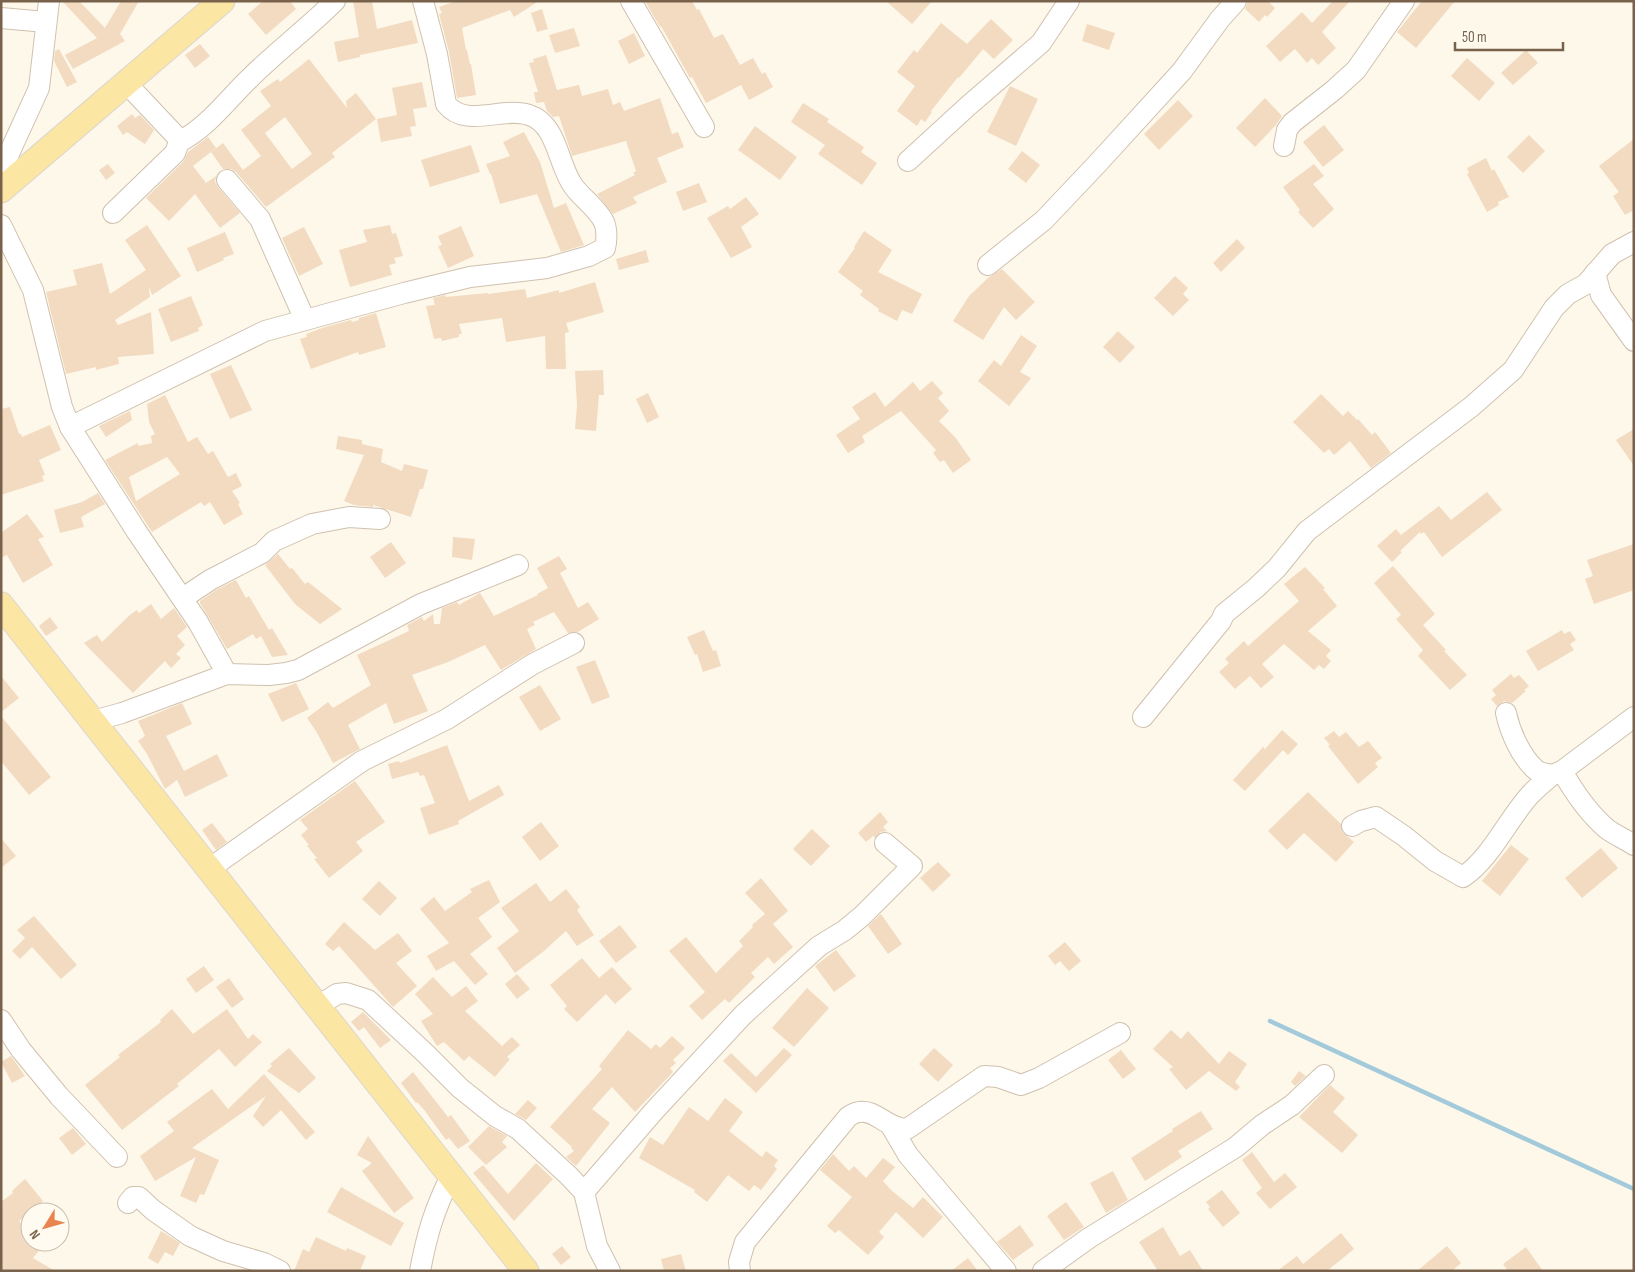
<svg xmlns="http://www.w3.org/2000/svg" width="1635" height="1272" viewBox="0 0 1635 1272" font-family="'Sofia Sans Condensed',sans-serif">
	<rect width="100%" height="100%" fill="#fdf8ea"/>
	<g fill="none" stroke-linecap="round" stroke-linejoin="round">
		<!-- stream -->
		<path stroke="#a3cada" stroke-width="4.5" d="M1270,1021L1634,1189"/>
	</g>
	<!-- building -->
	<g fill="#f3dbc1" fill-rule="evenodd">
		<path d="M62,1H79L105,28L121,1H139L120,34L125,41L73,69L65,55L97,38Z"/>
		<path d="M263,1H290L296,9L266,35L248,14Z"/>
		<path d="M353,1H372L377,29L412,20L418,43L360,55V57L338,62L334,42L359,37Z"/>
		<path d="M456,1H539L514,17L510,10L462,28L466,50H467L470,64H471L476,95L457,98L449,52L439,14L442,13L439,7Z"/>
		<path d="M645,1H692L697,10L699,9L714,38L723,34L740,65L753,58L762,74L765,72L773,87L749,100L741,85L706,103L692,77L690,78L661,26L660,27Z"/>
		<path d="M886,1H932L912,24Z"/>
		<path d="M1248,1H1268L1275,8L1267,17L1265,15L1259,22L1245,9Z"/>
		<path d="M1333,1H1350L1322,32L1336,48L1318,65L1312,58L1307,63L1295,49L1280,62L1266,46L1302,12L1312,23Z"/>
		<path d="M1422,1H1455L1416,48L1397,32Z"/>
		<path d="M542,9L548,29L537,32L531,13Z"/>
		<path d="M991,19L1013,40L994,59L983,49L959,78L958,77L931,111L932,112L925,122L921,119L917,126L897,111L915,86L897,72L914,50L917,53L941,23L967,44Z"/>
		<path d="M1087,24L1115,33L1109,50L1082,41Z"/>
		<path d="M574,28L580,46L555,53L549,35Z"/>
		<path d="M634,33L645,56L629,64L618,41Z"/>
		<path d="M200,44L210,56L195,68L185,55Z"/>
		<path d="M59,49L77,82L67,87L54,61L55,51Z"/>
		<path d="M1526,50L1538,63L1513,85L1501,73Z"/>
		<path d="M546,55L557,90L579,85L582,96L608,89L613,105L620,102L624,111L660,98L672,134L678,132L684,147L657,158L667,182L633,197L637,203L613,214L597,194L635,175L633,173L636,171L626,141L572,156L559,116L553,117L547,111L544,102L536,103L534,92H538L529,63L534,62L533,59Z"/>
		<path d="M1467,58L1495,83L1479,101L1451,76Z"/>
		<path d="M309,59L347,108L346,101L356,93L376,119L332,153L335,157L266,207L236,172L231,169H223L211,152L223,143L243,170L261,156L241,130L271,106L260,91L278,79L280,82ZM285,117L312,154L292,169L265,133Z"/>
		<path d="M422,82L427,107L413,109L416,126L410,127L412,136L381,142L377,119L397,115L392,88Z"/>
		<path d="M1010,86L1038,99L1016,146L987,132Z"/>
		<path d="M1265,98L1282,116L1276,125L1255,147L1236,128Z"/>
		<path d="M1178,100L1193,116L1159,150L1144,134Z"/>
		<path d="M803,103L829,119L827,122L864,147L861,152L877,163L862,185L818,154L825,145L791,122Z"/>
		<path d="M132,114L135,118L140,115L154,130L145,144L127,132L123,135L117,126Z"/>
		<path d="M1324,125L1344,150L1323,167L1303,142Z"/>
		<path d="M755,126L797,157L780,180L738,150Z"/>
		<path d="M524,132L540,162L554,208L566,203L584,245L561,252L537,194L500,204L491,174H490L486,164L510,156L503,142Z"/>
		<path d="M1529,135L1545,151L1523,173L1507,157Z"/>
		<path d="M208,137L216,148L193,166L206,183L216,176L215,182L218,187L240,213L220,228L195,194L169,221L146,198L183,162L188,152Z"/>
		<path d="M1634,139V210L1625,215L1613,196L1619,192L1599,166Z"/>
		<path d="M471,145L480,172L430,187L421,160Z"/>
		<path d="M1022,151L1040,165L1026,183L1008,169Z"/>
		<path d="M1486,158L1492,171L1494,169L1509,197L1498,202L1499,205L1487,212L1467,174L1469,173L1467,168Z"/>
		<path d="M108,164L115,173L106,180L99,170Z"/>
		<path d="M1314,164L1324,176L1313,184L1334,209L1313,228L1298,212L1300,210L1283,187Z"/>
		<path d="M699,183L707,202L683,211L676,192Z"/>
		<path d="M746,197L759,214L741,227L752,247L731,258L707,218L728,206L730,209Z"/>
		<path d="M147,225L181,276L152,295L149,286L150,297L115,320L118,325L151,312L154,354L118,357L119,364L96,370V367L66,374L46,292L77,285L73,270L102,263L110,294L146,270L125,240Z"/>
		<path d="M390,225L392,234L396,233L403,256L394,258L396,263L389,265L392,275L350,287L339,250L367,242L363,230Z"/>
		<path d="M461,226L474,256L448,268L438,246L442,245L438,236Z"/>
		<path d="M304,227L323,264L299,276L282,238Z"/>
		<path d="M864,231L892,250L878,272L922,294L912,314L902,310L897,321L878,311L879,309L860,295L863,291L838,272L855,248L854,247Z"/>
		<path d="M225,232L234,254L223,258L224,260L197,272L187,248Z"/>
		<path d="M1237,239L1245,248L1221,272L1213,263Z"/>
		<path d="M646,250L649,262L619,270L616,259Z"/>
		<path d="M1002,269L1035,302L1016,320L1004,307L983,340L953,321L969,296L989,277Z"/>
		<path d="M1175,276L1188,288L1183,294L1189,300L1173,316L1154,298Z"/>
		<path d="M595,282L604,312L566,323L569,332L565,333L566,369H546L545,336L506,342L502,318L459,324L462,334H459V337L442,341L441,338L434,339L426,306L435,305L433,298L445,295L446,297L488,293V294L525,289L527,298L559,290V293Z"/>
		<path d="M191,296L203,325L198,328L199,331L171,342L158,309Z"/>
		<path d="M376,313L386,347L359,355L358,352L311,369L300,339L307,337L306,334L325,327L351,320L352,322L359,320V318Z"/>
		<path d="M1118,331L1135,347L1120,363L1103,347Z"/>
		<path d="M1021,335L1037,346L1020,372L1031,378L1009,406L978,381L994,360L1001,366Z"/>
		<path d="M231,365L252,410L230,419L210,374Z"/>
		<path d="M603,370L604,395H599L596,431L575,429L577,406L575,371Z"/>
		<path d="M932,381L943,393L938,398L949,411L939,421L955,437L971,460L953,473L944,460L940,462L933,453L936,450L901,411L862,436L865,442L848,453L836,435L860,419L852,407L875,392L885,407L913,382L920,391Z"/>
		<path d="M648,393L659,417L647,423L636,399Z"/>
		<path d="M1321,394L1343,416L1348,411L1357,420L1358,419L1372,435L1375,432L1391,453L1371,468L1350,441L1334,455L1329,449L1324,453L1293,422Z"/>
		<path d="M165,395L188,442L197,437L208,454L213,451L228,477L236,473L242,486L232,491L240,503L238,504L243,514L224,525L210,502L204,506L201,502L152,532L105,460L138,443V446L152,443L151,436L155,434L149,422L147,404ZM167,457L180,474L136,501L129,477Z"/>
		<path d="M10,407L19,434H21L22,437L50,425L61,450L39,460L45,475L42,476L44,481L1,495V409Z"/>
		<path d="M130,411L132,420L106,437L99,426Z"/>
		<path d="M1634,429V466L1616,440Z"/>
		<path d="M338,436L362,440V444L383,449L381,462L402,471L404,464L428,470L423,489H420L411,517L373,505V507L354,505L344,501L364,455L336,449Z"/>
		<path d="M1487,492L1502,510L1442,557L1424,532L1421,534L1420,532L1400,551L1402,552L1392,562L1377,546L1396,529L1401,535L1439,506L1451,520Z"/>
		<path d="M98,493L105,504L81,517L84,527L60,533L54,510L82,502Z"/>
		<path d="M27,514L44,537L38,539L53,565L23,583L7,555L1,558V533Z"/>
		<path d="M453,537L475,539L472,560L452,557Z"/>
		<path d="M391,542L406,563L385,578L370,557Z"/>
		<path d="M1634,544V590L1594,604L1585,579L1593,576L1587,560Z"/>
		<path d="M278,554L290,569L292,568L305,584L308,582L342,609L320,624L295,604L265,565Z"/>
		<path d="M559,556L567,569L560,573L578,608L588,602L599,619L578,632L568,633L554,612L533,622L535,625L527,629L536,649L501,670L485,645L448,662L412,675L428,711L394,724L386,703L348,725L360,749L333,763L316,731L307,718L328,702L333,708L371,685L357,655L409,631L407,625L422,617L424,621L433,614L434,624H440L442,608L457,602L459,605L480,593L494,616L538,595L537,594L548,588L537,568Z"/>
		<path d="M1393,566L1435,614L1423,625L1446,650L1444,651L1467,675L1450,690L1418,656L1423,650L1396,619L1401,615L1374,583Z"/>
		<path d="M1305,567L1325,588L1323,589L1337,606L1308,631L1331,650L1326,656L1331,661L1324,669L1319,665L1314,670L1284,644L1262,664L1274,677L1261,688L1250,676L1235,689L1219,672L1229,663L1225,659L1244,641L1248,646L1299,601L1284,584Z"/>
		<path d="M236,580L246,598L249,596L269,630L272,628L288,655L272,657L261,636L256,639L253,634L227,649L200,603V601L216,590Z"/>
		<path d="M151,604L161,619L174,608L187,627L177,636L185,645L176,654L181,658L171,668L165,661L133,693L84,643L97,635L102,642L131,614L137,610L139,613Z"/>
		<path d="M50,617L58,628L46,636L39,626Z"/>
		<path d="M704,630L713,651L716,650L721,666L703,672L697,654L695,655L687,637Z"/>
		<path d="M1562,630L1564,634L1570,631L1576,640L1570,644L1574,650L1538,671L1526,651Z"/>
		<path d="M595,660L610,697L592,704L576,667Z"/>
		<path d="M1511,674L1514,678L1519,675L1529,686L1524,690L1526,691L1512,703L1504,701L1497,706L1491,699L1496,695L1492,690Z"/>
		<path d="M1,676L19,698L1,712Z"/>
		<path d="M296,683L309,709L282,722L268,694Z"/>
		<path d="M540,685L561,719L540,731L519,697Z"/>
		<path d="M182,703L192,724L166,736L184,771L217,754L228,776L185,797L177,780L165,789L147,754L138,741L145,736L138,721Z"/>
		<path d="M1,716L51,777L29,795L1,761Z"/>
		<path d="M1282,730L1298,744L1288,755L1283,750L1245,791L1233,780L1263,747L1265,749Z"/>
		<path d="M1334,731L1339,737L1346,732L1359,747L1368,741L1382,758L1375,763L1378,767L1358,784L1328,746L1330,745L1324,738Z"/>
		<path d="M447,745L469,801L499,785L504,795L458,821L459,824L429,835L420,808L435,803L424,775L420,776L418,772L392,779L388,764L399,761L400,763Z"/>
		<path d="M355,781L385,822L356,842L363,851L329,878L314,859L317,858L307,846L309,845L301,835L308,829L300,820Z"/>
		<path d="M1308,792L1341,824L1342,832L1354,842L1336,862L1304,833L1287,850L1268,831Z"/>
		<path d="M880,812L888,822L883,827L887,831L881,832L875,838L873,836L866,842L858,833Z"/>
		<path d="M541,822L559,846L540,861L522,837Z"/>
		<path d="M212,823L227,842L216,850L202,830Z"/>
		<path d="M812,829L830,846L811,866L793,849Z"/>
		<path d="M1,838L16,856L1,868Z"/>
		<path d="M1511,845L1529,859L1500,896L1482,881Z"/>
		<path d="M1601,848L1618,868L1582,898L1565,878Z"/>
		<path d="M938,862L951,875L933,892L920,878Z"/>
		<path d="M761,878L788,911L773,924L793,947L774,964L768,957L751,973L755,977L729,1003L725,999L702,1020L689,1006L705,992L669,951L686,937L716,973L743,946L739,941L753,927L752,925L765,914L745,893Z"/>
		<path d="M489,880L500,902L478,918L492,937L470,954L488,974L475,985L454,961L436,971L427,956L449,943L420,909L434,897L445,911L472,892L470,889Z"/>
		<path d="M379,881L397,898L380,916L362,899Z"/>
		<path d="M536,883L550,902L566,889L580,907L577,910L594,935L577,946L566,931L544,951L515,973L497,948L519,931L501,908Z"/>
		<path d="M881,914L902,944L888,954L868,926Z"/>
		<path d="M34,916L77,965L61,979L32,947L20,959L12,951L25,938L17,930Z"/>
		<path d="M344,922L375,950L398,933L412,951L396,963L417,986L393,1007L339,946L333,951L325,944Z"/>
		<path d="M620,925L637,947L616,963L599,941Z"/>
		<path d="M1065,942L1081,961L1069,971L1060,961L1055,965L1048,956Z"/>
		<path d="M836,950L856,976L834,992L815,966Z"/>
		<path d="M582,958L599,978L612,967L632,989L615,1004L606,994L577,1022L564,1009L567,1006L550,985Z"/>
		<path d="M204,966L214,980L196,993L186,979Z"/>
		<path d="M517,974L530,989L517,999L505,984Z"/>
		<path d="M433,977L452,997L466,986L478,1001L465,1011L502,1046L512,1037L520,1045L507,1057L510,1059L495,1077L469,1056L464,1061L444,1042L437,1046L421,1021L433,1014L415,994Z"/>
		<path d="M229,978L244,999L232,1008L216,987Z"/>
		<path d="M807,988L829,1008L794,1047L772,1028Z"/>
		<path d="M172,1009L193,1034L227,1009L248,1039L253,1034L262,1042L235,1067L219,1049L177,1084L179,1086L122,1130L85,1085L120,1057L118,1055L161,1022L160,1020Z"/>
		<path d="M363,1012L391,1040L380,1048L364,1027L359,1031L351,1022Z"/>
		<path d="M628,1030L651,1049L656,1044L660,1048L672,1036L685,1048L673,1060L676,1063L670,1068L673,1072L635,1112L612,1087L592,1109L610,1123L576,1166L566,1157L574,1151L571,1148L572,1147L550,1127L602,1069L599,1066Z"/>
		<path d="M1171,1030L1181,1039L1188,1031L1219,1064L1229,1051L1247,1064L1235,1082L1240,1087L1236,1091L1209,1071L1186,1090L1169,1069L1173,1067L1153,1049Z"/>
		<path d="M289,1048L316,1078L299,1093L267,1071L272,1066L270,1064Z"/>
		<path d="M784,1048L792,1055L756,1093L723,1061L731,1053L756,1077Z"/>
		<path d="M934,1048L953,1065L938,1082L919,1064Z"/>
		<path d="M1121,1050L1136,1069L1123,1079L1108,1060Z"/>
		<path d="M11,1056L25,1076L12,1083L1,1062Z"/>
		<path d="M1299,1071L1306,1076L1295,1086L1291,1082Z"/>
		<path d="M413,1072L448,1117L451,1115L470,1141L458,1149L449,1138L446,1140L425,1111L417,1102L416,1103L401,1083Z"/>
		<path d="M264,1074L315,1132L306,1140L281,1110L263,1127L253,1116L266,1096L192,1148L219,1160L204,1195L200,1194L196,1203L180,1196L196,1157L155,1181L140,1156L174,1131L167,1122L212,1089L228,1109Z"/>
		<path d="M1330,1085L1345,1098L1333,1112L1358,1135L1342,1153L1299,1117Z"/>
		<path d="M725,1098L743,1112L729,1131L762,1157L766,1151L778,1160L774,1166L777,1169L761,1190L754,1185L749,1191L728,1175L707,1202L694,1192L695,1190L639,1158L650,1137L663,1145L689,1107L708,1121Z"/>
		<path d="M528,1100L537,1108L526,1120L515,1114Z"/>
		<path d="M1201,1111L1213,1129L1178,1151L1182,1157L1145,1181L1131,1158L1173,1131L1172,1129Z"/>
		<path d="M489,1126L507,1136L502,1142L507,1147L486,1165L468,1147Z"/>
		<path d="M73,1128L86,1144L72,1155L59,1138Z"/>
		<path d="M368,1136L414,1198L394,1213L362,1171L372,1163L357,1155Z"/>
		<path d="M1252,1152L1274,1182L1285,1173L1297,1187L1270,1209L1256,1193L1262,1188L1242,1160Z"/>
		<path d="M833,1154L849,1171L854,1166L866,1178L883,1158L895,1167L883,1181L891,1190L913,1208L923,1197L943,1217L923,1238L896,1212L879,1232L884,1237L868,1255L839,1230L835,1233L827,1226L852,1197L820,1170Z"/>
		<path d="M536,1163L553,1179L514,1221L473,1173L483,1165L508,1194Z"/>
		<path d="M1113,1171L1128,1200L1106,1213L1090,1183Z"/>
		<path d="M25,1179L43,1201L19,1221L30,1235V1242H46L33,1258L55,1271H1V1202L13,1193L12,1191Z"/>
		<path d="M341,1187L404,1223L391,1246L327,1212Z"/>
		<path d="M1222,1190L1240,1213L1223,1227L1208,1209L1210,1207L1206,1202Z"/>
		<path d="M1066,1202L1084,1227L1064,1240L1047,1216Z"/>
		<path d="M1020,1225L1034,1245L1013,1260L997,1242Z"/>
		<path d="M1163,1227L1180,1256L1190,1250L1203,1271H1158L1139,1242Z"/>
		<path d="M161,1231L180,1243L173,1256L165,1252L158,1264L148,1258Z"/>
		<path d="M1341,1233L1354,1249L1327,1271H1277L1297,1256L1303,1264Z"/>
		<path d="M316,1237L346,1251L347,1248L366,1256L360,1271H294L303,1249L309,1252Z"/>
		<path d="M562,1246L571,1257L561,1265L552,1254Z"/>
		<path d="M1447,1246L1461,1263L1452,1271H1417Z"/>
		<path d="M1526,1247L1543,1271H1508L1503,1264Z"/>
		<path d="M681,1254L686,1271H664L661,1259Z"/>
		<path d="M968,1258L978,1271H951Z"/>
	</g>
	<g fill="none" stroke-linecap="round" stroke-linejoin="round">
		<!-- minor casing -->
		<g stroke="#d0c1af" stroke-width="22">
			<g id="minor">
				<path d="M631,1L704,127"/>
				<path d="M1,18L46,22"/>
				<path d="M179,142C208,127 227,100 250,78C277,51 308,28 335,1"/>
				<path d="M1284,146L1287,130L1292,123L1334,90L1356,70L1404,1"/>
				<path d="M908,161L968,106L1041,43L1069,1"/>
				<path d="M1,171L39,88L49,1"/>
				<path d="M227,180L260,219L305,320"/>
				<path d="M113,213L175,153L179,142L178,138L127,84"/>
				<path d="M1,225L33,290L62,407L70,427L137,532L198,622L227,674"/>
				<path d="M988,265L1044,220L1098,163L1182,71L1220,19L1236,1"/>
				<path d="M1595,273L1601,295L1634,341"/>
				<path d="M70,427L265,331L404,293L470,277L547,268L589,256L605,248C607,240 607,229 604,222C597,208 583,199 574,187C558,167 558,124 529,115C502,106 466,129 446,104L437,54L423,1"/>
				<path d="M183,598L210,580L262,553L274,541L312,524L349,517L380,519"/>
				<path d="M1506,713C1510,732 1521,757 1536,770C1540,773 1547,774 1552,775L1562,771L1634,717"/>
				<path d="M1143,717L1221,621L1224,614L1256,588L1277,568L1307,531L1471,407L1513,370L1554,308L1568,294L1586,284L1612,254L1634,242"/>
				<path d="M93,721L122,713L227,674L269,675L286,673L298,670L421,604L518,565"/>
				<path d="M1562,771C1574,792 1588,813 1607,829C1615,835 1625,839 1634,845"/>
				<path d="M1352,826L1361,821L1376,817L1404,836L1435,861L1463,877C1490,859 1507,821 1529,796C1535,789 1544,782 1552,775"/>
				<path d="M209,869L362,761L447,719L533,664L574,643"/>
				<path d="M318,1006L337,994L346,993L368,1000L425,1053L460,1088L495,1116L518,1129L569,1176L584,1192L597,1246L610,1271"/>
				<path d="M1,1020L21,1050L59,1096L117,1157"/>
				<path d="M891,1126L908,1155L1006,1271"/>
				<path d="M584,1192L654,1111L743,1015L819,946L845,930L862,916L912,866L885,843"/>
				<path d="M128,1203L133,1197H139L153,1210L190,1236L223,1251L264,1263L280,1271"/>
				<path d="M420,1271C427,1234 434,1210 451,1176"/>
				<path d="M740,1271L739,1262L745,1242L848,1117C851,1115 856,1112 859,1112C876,1109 887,1129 907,1129L984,1076L998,1077L1021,1085L1039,1078L1120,1033"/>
				<path d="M1043,1271L1089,1238L1236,1147L1262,1125L1292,1105L1324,1075"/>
			</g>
		</g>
		<!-- major casing -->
		<g stroke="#dcd6d0" stroke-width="27">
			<g id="major">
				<path d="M1,190L222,1"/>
				<path d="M1,605L526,1271"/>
			</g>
		</g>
		<!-- minor -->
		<use href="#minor" stroke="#fff" stroke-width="20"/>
		<!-- major -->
		<use href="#major" stroke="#fbe6a3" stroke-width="25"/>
	</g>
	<!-- border -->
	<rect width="1635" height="1272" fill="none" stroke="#79624c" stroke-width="5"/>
	<!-- north arrow -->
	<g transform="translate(45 1227) rotate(233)"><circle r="24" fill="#fffbf1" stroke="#c9beaf"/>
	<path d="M0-4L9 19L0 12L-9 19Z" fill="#e8844f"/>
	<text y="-8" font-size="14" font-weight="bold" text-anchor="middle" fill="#79624c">N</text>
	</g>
	<!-- scale -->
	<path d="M1455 42v8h108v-8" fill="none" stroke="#79624c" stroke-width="2.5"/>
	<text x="1462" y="42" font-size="15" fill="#79624c" stroke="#fffbf1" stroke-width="4" paint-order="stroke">50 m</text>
</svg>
